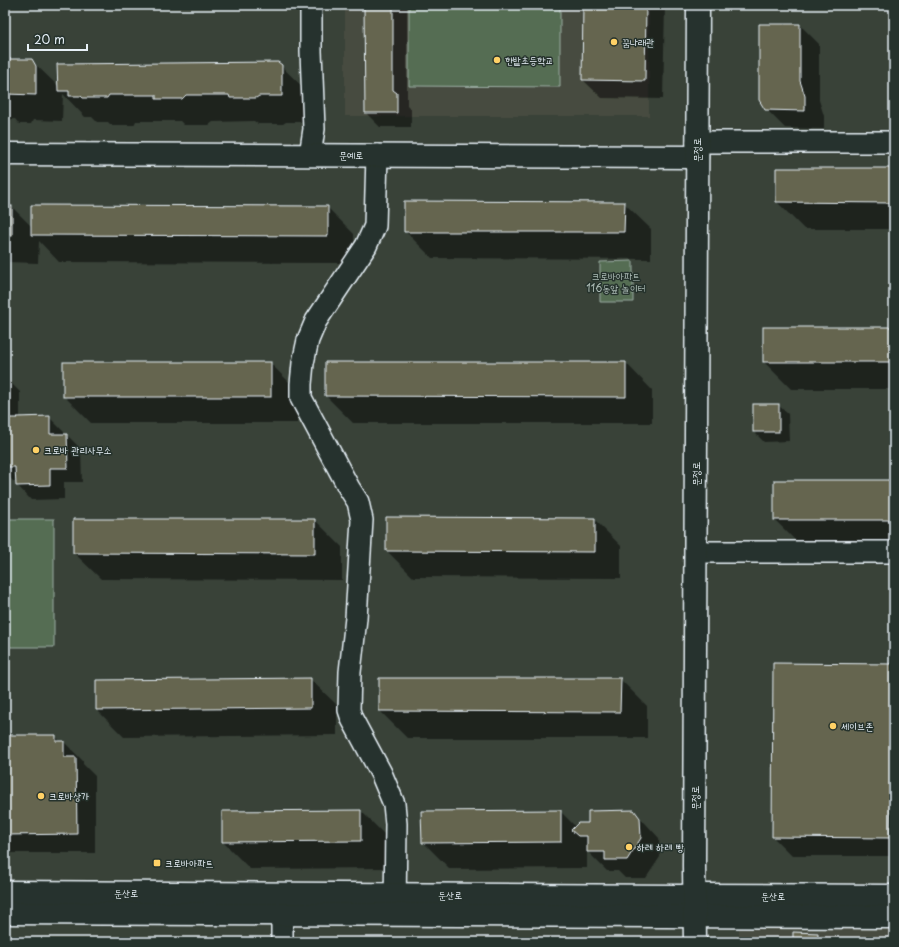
<svg xmlns="http://www.w3.org/2000/svg" width="899" height="947" viewBox="0 0 899 947" font-family="'Playpen Sans','Poor Story',sans-serif">
	<rect width="100%" height="100%" fill="#394238"/>
	<filter id="ink" filterUnits="userSpaceOnUse"><feTurbulence type="fractalNoise" baseFrequency=".025" numOctaves="2"/><feDisplacementMap in="SourceGraphic" scale="8" xChannelSelector="R" yChannelSelector="G"/><feConvolveMatrix kernelMatrix="1 2 1 2 8 2 1 2 1" color-interpolation-filters="sRGB"/></filter>
	<g filter="url(#ink)">
		<!-- built -->
		<g fill="#464c3f">
			<rect x="345" y="5" width="304" height="111"/>
			<path d="M894,927V942H739V928Z"/>
			<path d="M312,938L616,941L618,942H307Z"/>
		</g>
		<!-- green -->
		<g fill="#546d53" stroke="#9eafa6">
			<path d="M409,5H560V87L409,86Z"/>
			<path d="M633,261V302H600V262Z"/>
			<rect x="5" y="519" width="49" height="128"/>
		</g>
		<!-- shadow -->
		<g fill="#0007">
			<path d="M365,5H407V105L411,109V127H380L366,113Z"/>
			<path d="M584,5H665L663,99L602,98L583,80Z"/>
			<path d="M760,25H800L819,44V100L824,116V129L785,128L766,109Z"/>
			<path d="M5,60H31L59,87L281,66L309,93V122H286L283,124H258L254,121L213,122L209,125H184L180,121H136L134,125H111L108,122H97L92,117H85L63,94L62,121L33,120L31,124H19L15,119L5,120Z"/>
			<path d="M894,169V229H804L777,202Z"/>
			<path d="M624,203L651,229V259L432,258L405,231Z"/>
			<path d="M5,207H12L32,227L327,207L354,234V263L59,262L39,241L38,263L5,262Z"/>
			<path d="M894,328V389H791L764,362Z"/>
			<path d="M270,363L297,390V423H91L64,396Z"/>
			<path d="M626,363L652,390V423H353L326,396Z"/>
			<path d="M5,377L20,392V418L49,417L64,432V435H67L81,449L82,482H64V499L31,500L17,485V481H13L5,473Z"/>
			<path d="M778,405L788,414L789,441L764,442L754,432Z"/>
			<path d="M894,481V547H802L775,520Z"/>
			<path d="M594,519L621,546V578L413,577L387,551Z"/>
			<path d="M315,520L342,547V580L101,579L74,553Z"/>
			<path d="M894,665V856H792L773,837Z"/>
			<path d="M310,679L337,705V735L124,737L97,710Z"/>
			<path d="M620,679L647,706V738H407L380,711Z"/>
			<path d="M5,736H55L61,742H64L83,761V764L95,776V853H5Z"/>
			<path d="M361,811L388,838V868L250,869L223,842Z"/>
			<path d="M560,811L575,826L589,824L634,811L659,838L660,857L646,878H625L618,871H607L587,851V868L450,869L423,842Z"/>
			<path d="M818,934L826,942H794Z"/>
		</g>
		<!-- building -->
		<g fill="#656550" stroke="#e8f1f8">
			<path d="M364,5H393V90L397,93V113H365Z"/>
			<path d="M583,5H646L645,81L582,80Z"/>
			<path d="M759,24H800V81L805,96V111L765,110L759,100Z"/>
			<path d="M5,59H32L36,66V95L6,94L5,96Z"/>
			<path d="M278,62L282,65V96H259L256,98H230L229,95H186L182,99H156V95H109L107,98H83L81,96H69V91H58L57,64Z"/>
			<path d="M776,168H894V203L776,202Z"/>
			<path d="M404,201L625,202L624,232H404Z"/>
			<path d="M31,205L328,206V236L31,235Z"/>
			<rect x="5" y="206" width="7" height="30"/>
			<rect x="763" y="327" width="131" height="35"/>
			<rect x="63" y="362" width="208" height="35"/>
			<path d="M325,362H626V397L325,396Z"/>
			<rect x="753" y="404" width="26" height="28"/>
			<path d="M50,416V434H67L68,468H50V485L16,486L15,467H5V418H18L17,417Z"/>
			<rect x="774" y="480" width="120" height="40"/>
			<path d="M386,517L595,518V552L386,551Z"/>
			<path d="M73,519H315V554L73,553Z"/>
			<path d="M773,663L894,664V788H891L890,838L772,837Z"/>
			<path d="M311,678V708L96,710V680Z"/>
			<path d="M379,678H621L620,712L379,711Z"/>
			<path d="M5,735H56V741H64V757H76L77,834L5,835Z"/>
			<path d="M361,810V841L222,842V811Z"/>
			<path d="M561,810V842L422,843L421,811Z"/>
			<path d="M634,810L640,818L641,838L627,860H605V852H587V836H578L571,830L578,823H588V811Z"/>
			<path d="M793,932L818,933V942H793Z"/>
		</g>
		<g fill="none" stroke-linecap="round" stroke-linejoin="round">
			<!-- minor casing -->
			<g stroke="#e8f1f8" stroke-width="24">
				<g id="minor">
					<path d="M697,142H894"/>
					<path d="M310,155L314,129L311,51V5"/>
					<path d="M377,155L375,226L366,246L316,321L308,340L303,363L301,384V398L349,488L358,502L362,520L356,618L350,672L349,710L352,719L381,773L394,804L396,824L395,911"/>
					<path d="M696,552H894"/>
					<path d="M282,897V942"/>
				</g>
			</g>
			<!-- major casing -->
			<g stroke="#e8f1f8" stroke-width="25">
				<g id="major">
					<path d="M5,154L697,157"/>
					<path d="M5,892L681,896L695,895L894,896"/>
					<path d="M5,913L894,917"/>
					<path d="M695,942L694,866L698,5"/>
				</g>
			</g>
			<!-- minor -->
			<use href="#minor" stroke="#26332d" stroke-width="21"/>
			<!-- major -->
			<use href="#major" stroke="#26332d" stroke-width="22"/>
		</g>
	</g>
	<!-- markers -->
	<g fill="#ffd166" stroke="#26332d" stroke-width="1.5">
		<circle cx="614" cy="42" r="4"/>
		<circle cx="497" cy="60" r="4"/>
		<circle cx="36" cy="450" r="4"/>
		<circle cx="833" cy="726" r="4"/>
		<circle cx="41" cy="796" r="4"/>
		<circle cx="629" cy="847" r="4"/>
		<rect x="153" y="859" width="8" height="8" rx="2"/>
	</g>
	<g text-anchor="middle" stroke-width="3" stroke-linejoin="round" paint-order="stroke">
		<!-- poi labels -->
		<g font-size="10" fill="#e8f1f8" stroke="#26332d" text-anchor="start">
			<text x="622" y="46">꿈나래관</text>
			<text x="505" y="64">한밭초등학교</text>
			<text x="44" y="454">크로바 관리사무소</text>
			<text x="841" y="730">세이브존</text>
			<text x="49" y="800">크로바상가</text>
			<text x="637" y="851">하레 하레 빵</text>
			<text x="165" y="867">크로바아파트</text>
		</g>
		<!-- street labels -->
		<g font-size="10" fill="#e8f1f8" stroke="#26332d">
			<text transform="translate(697 150) rotate(-90)" y="4">문정로</text>
			<text x="351" y="159">문예로</text>
			<text transform="translate(696 474) rotate(-90)" y="4">문정로</text>
			<text transform="translate(695 798) rotate(-90)" y="4">문정로</text>
			<text x="126" y="897">둔산로</text>
			<text x="450" y="899">둔산로</text>
			<text x="773" y="900">둔산로</text>
		</g>
		<!-- park labels -->
		<g font-size="10" fill="#adbcb6" stroke="#26332d">
			<text x="616" y="280">크로바아파트<tspan x="616" dy="12">116동앞 놀이터</tspan></text>
		</g>
	</g>
	<!-- margin -->
	<rect width="899" height="947" fill="none" stroke="#26332d" stroke-width="20"/>
	<rect x="10" y="10" width="879" height="927" fill="none" stroke="#e8f1f8" stroke-width="1.5" filter="url(#ink)"/>
	<!-- scale -->
	<path d="M28 44v6h59v-6" fill="none" stroke="#e8f1f8" stroke-width="2"/>
	<text x="34" y="44" font-size="12" fill="#e8f1f8" stroke="#26332d" stroke-width="3" paint-order="stroke">20 m</text>
</svg>
